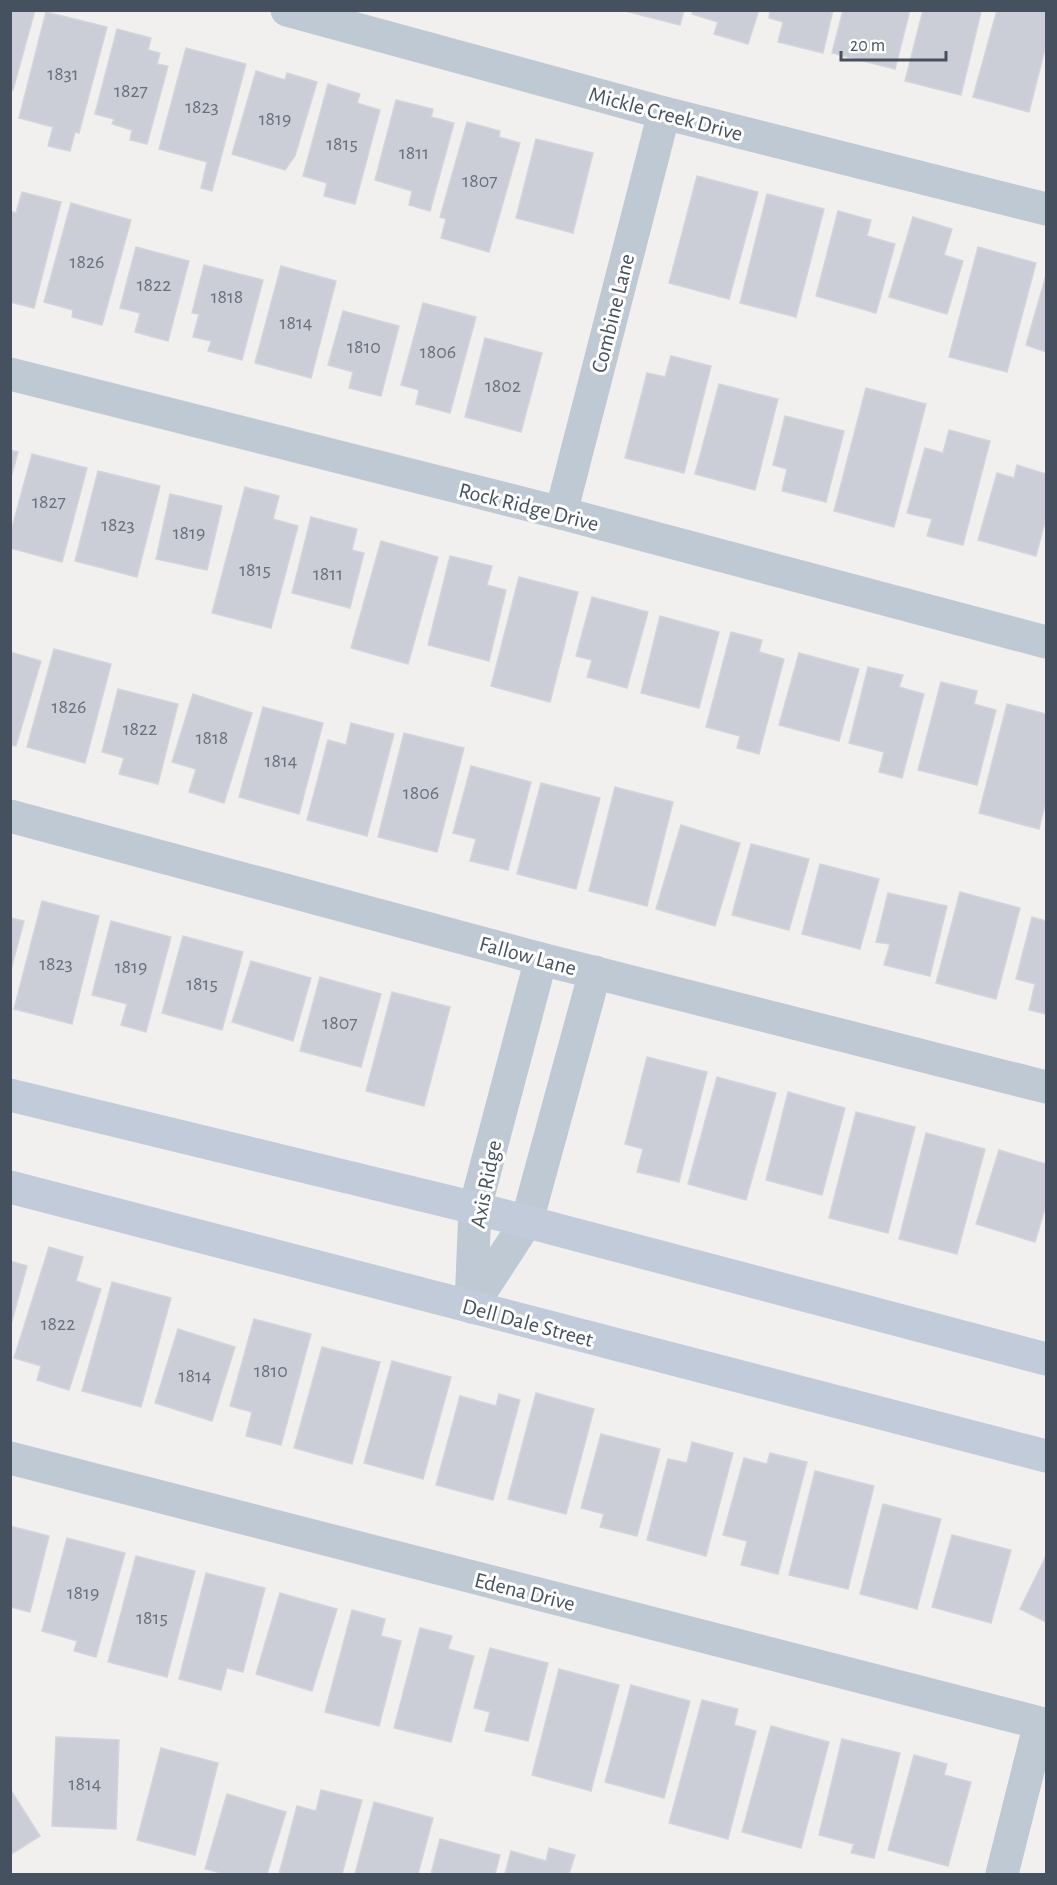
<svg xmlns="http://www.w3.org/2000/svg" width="1057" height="1885" viewBox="0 0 1057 1885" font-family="'Alegreya Sans',sans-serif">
	<rect width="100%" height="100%" fill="#f2f0ef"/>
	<!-- building -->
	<g fill="#cbced6" stroke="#d3d5dc" stroke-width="1.5">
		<path d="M10,10H35L13,90L10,89Z"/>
		<path d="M621,10H684L680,25Z"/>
		<path d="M693,10H759L748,44L714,34L718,22L692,14Z"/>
		<path d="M770,10H833L823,53L778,42L783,22L769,18Z"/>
		<path d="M843,10H910L895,69L832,53Z"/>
		<path d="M923,10H974L981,12L961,95L905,81Z"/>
		<path d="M997,10H1046V45L1029,112L973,97Z"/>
		<path d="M46,12L107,27L79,133L75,132L70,151L48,146L53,127L19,118Z"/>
		<path d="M117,29L151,38L148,50L160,53L157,64L168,66L147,144L130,140L132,130L112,124L114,119L95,114Z"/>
		<path d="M186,48L246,64L212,191L201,188L207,162L159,149Z"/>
		<path d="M256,71L285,80L287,73L317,82L295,156L285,170L232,154Z"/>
		<path d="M328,84L360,94L357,103L380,110L355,204L324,196L327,183L303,176Z"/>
		<path d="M396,100L433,109L431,117L454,123L430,211L409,205L412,191L375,180Z"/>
		<path d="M467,122L500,131L499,137L520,143L489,252L441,238L446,219L440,217Z"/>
		<path d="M536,139L593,153L573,233L516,218Z"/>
		<path d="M697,176L758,192L729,299L669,283Z"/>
		<path d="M22,192L61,202L34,308L10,302V211L16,213Z"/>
		<path d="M767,194L824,209L796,317L740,303Z"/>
		<path d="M71,203L131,220L102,325L72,317L73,310L44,302Z"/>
		<path d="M838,211L871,220L867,236L895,244L876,313L816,296Z"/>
		<path d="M913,217L952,229L944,255L963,261L947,314L889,297Z"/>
		<path d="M136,247L189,261L168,341L135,332L140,313L120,308Z"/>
		<path d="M978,247L1036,263L1007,372L949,357Z"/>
		<path d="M204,265L263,280L242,360L208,351L211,341L193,337L199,314L192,313Z"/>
		<path d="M281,266L336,281L311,378L255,363Z"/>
		<path d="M1046,275V352L1026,345Z"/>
		<path d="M423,303L476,317L450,413L416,404L419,390L401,385Z"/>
		<path d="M343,311L399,326L381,396L349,388L353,372L328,365Z"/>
		<path d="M485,338L542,353L521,432L465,417Z"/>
		<path d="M671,356L711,366L684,473L625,458L647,373L665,377Z"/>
		<path d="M719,384L778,399L755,490L695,474Z"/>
		<path d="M866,388L926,404L894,527L834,511Z"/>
		<path d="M785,416L844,431L826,502L782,491L787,469L773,465Z"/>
		<path d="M949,430L990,441L963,545L927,536L932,519L907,513L925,448L943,453Z"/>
		<path d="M10,450L18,452L10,481Z"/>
		<path d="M32,454L87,468L62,562L10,548V535Z"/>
		<path d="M1017,465L1046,474V518L1036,556L978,540L997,473L1014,478Z"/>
		<path d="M98,471L160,486L137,577L75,561Z"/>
		<path d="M245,487L279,496L273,519L298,526L271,628L212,613Z"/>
		<path d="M170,494L222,506L207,570L156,559Z"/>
		<path d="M311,517L357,529L352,550L364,553L350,608L292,593Z"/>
		<path d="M381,541L438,557L408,664L351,648Z"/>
		<path d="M450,556L492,566L487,585L506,590L489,661L428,645Z"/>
		<path d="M519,577L578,592L550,702L491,686Z"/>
		<path d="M592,597L648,612L627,688L587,677L592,660L576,656Z"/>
		<path d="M660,616L719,632L699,708L641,693Z"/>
		<path d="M731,632L762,640L759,652L784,659L759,754L737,748L740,736L706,727Z"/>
		<path d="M54,649L111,664L85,763L27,747Z"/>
		<path d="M10,652L41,661L16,746L10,745Z"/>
		<path d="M799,653L859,669L839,741L779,725Z"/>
		<path d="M868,667L903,675L899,687L924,694L902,778L879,772L884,752L849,743Z"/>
		<path d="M941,682L977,691L974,704L996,710L977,785L918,770Z"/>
		<path d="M118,689L178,704L158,784L119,774L124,758L102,752Z"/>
		<path d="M193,694L252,713L224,803L189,792L196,769L172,762Z"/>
		<path d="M1007,704L1046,714V801L1039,829L979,813Z"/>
		<path d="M263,707L323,723L299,814L239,797Z"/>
		<path d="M351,723L394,734L367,836L307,820L328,740L346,745Z"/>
		<path d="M404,733L464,748L437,852L378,837Z"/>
		<path d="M471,766L531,782L508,870L470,861L476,839L453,833Z"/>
		<path d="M541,783L600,798L576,889L517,874Z"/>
		<path d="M615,787L673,802L647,906L589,891Z"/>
		<path d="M681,825L740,843L715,926L656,909Z"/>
		<path d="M751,844L809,859L789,930L732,915Z"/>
		<path d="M820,864L879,879L860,949L802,934Z"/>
		<path d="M960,892L1020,908L996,999L936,983Z"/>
		<path d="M888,893L947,906L930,976L884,965L890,944L876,942Z"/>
		<path d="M42,901L99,916L72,1024L14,1009Z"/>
		<path d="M1032,917L1046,921V1014L1029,1010L1035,984L1016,979Z"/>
		<path d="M10,918L24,921L10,973Z"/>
		<path d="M111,921L171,937L146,1032L121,1025L127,1004L92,995Z"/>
		<path d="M183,936L243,952L222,1030L162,1013Z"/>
		<path d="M251,961L311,978L293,1041L232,1022Z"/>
		<path d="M320,977L381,994L361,1067L300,1051Z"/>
		<path d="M392,992L450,1007L424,1106L366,1091Z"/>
		<path d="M647,1057L707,1072L679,1182L637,1172L643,1149L625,1144Z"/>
		<path d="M717,1077L776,1093L746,1200L688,1184Z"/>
		<path d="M788,1092L845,1108L822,1195L766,1180Z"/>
		<path d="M856,1112L915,1127L888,1233L829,1218Z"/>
		<path d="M926,1133L985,1149L957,1254L899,1239Z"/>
		<path d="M999,1150L1046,1164V1205L1035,1242L976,1224Z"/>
		<path d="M49,1247L83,1257L76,1281L101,1289L69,1390L37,1380L41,1366L14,1358Z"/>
		<path d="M10,1261L27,1266L10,1328Z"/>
		<path d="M112,1282L171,1298L141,1407L82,1391Z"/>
		<path d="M254,1319L311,1334L281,1445L246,1436L252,1412L230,1406Z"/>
		<path d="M178,1329L235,1347L212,1421L155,1403Z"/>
		<path d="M322,1347L380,1362L352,1464L294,1448Z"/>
		<path d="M392,1361L451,1377L423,1479L364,1463Z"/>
		<path d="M536,1393L594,1409L566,1514L508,1499Z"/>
		<path d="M499,1394L520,1400L493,1500L436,1485L460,1396L496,1406Z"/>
		<path d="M601,1434L660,1449L637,1536L600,1527L604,1514L581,1508Z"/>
		<path d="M692,1442L733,1453L706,1556L647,1540L668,1459L687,1463Z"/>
		<path d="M770,1453L807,1462L778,1574L741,1565L747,1541L723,1535L744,1458L767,1464Z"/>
		<path d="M815,1471L874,1486L848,1589L789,1575Z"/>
		<path d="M883,1504L941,1519L917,1609L860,1594Z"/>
		<path d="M10,1526L49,1536L30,1612L10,1607Z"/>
		<path d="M952,1535L1011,1550L991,1623L932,1607Z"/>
		<path d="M67,1538L125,1553L96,1657L74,1651L77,1641L42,1631Z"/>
		<path d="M136,1556L195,1571L167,1677L108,1662Z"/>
		<path d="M1046,1556V1622L1020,1609Z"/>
		<path d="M206,1573L265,1588L243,1672L227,1668L221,1690L179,1679Z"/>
		<path d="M280,1593L337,1609L312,1691L256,1674Z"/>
		<path d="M352,1610L385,1619L381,1636L401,1641L379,1726L325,1712Z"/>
		<path d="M420,1628L452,1636L448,1649L474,1656L451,1742L394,1728Z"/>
		<path d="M490,1648L548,1663L528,1741L485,1731L490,1712L474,1708Z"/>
		<path d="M559,1669L619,1685L591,1791L532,1775Z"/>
		<path d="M631,1685L690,1701L664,1798L605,1782Z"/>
		<path d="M702,1700L738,1709L734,1725L756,1731L728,1839L669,1823Z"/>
		<path d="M771,1726L829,1742L801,1848L742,1832Z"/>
		<path d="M56,1737L119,1740L116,1829L52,1826Z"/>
		<path d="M842,1739L900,1753L874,1858L851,1853L854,1844L819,1835Z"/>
		<path d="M161,1748L218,1763L195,1855L137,1840Z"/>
		<path d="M914,1755L947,1764L944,1775L971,1782L948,1866L888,1850Z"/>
		<path d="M10,1789L40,1836L10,1855Z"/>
		<path d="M321,1790L362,1800L342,1874H279L297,1806L316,1811Z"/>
		<path d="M227,1794L286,1812L267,1874H225L205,1869Z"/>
		<path d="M374,1802L433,1818L418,1874H355Z"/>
		<path d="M440,1839L500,1855L495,1874H431Z"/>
		<path d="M549,1848L575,1855L569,1874H505L511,1851L546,1861Z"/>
	</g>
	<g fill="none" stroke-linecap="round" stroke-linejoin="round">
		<!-- street -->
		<g stroke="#bfc9d3" stroke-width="33">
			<path d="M287,10L664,113L1046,209"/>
			<path d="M10,374L561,513L1046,642"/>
			<path d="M561,513L664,113"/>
			<path d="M10,816L541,959L1046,1087"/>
			<path d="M471,1305L475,1208L541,959"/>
			<path d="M471,1307L527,1221L595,972"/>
			<path d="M10,1458L1040,1723L1002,1874"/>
		</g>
		<!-- secondary -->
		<g stroke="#c1cbda" stroke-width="33">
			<path d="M10,1095L475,1208L1046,1359"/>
			<path d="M10,1187L1046,1456"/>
		</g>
	</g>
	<g text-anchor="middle" stroke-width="6" stroke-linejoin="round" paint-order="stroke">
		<!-- number labels -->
		<g font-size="20" fill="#67707d">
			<text x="63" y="80">1831</text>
			<text x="131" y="97">1827</text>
			<text x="202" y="113">1823</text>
			<text x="275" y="125">1819</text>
			<text x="342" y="150">1815</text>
			<text x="414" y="159">1811</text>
			<text x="480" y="187">1807</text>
			<text x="87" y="268">1826</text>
			<text x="154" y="291">1822</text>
			<text x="227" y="303">1818</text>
			<text x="296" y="329">1814</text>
			<text x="364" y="353">1810</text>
			<text x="438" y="358">1806</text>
			<text x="503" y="392">1802</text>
			<text x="49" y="508">1827</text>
			<text x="118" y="531">1823</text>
			<text x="189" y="539">1819</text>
			<text x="255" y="576">1815</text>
			<text x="328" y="580">1811</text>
			<text x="69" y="713">1826</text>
			<text x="140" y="735">1822</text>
			<text x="212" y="744">1818</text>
			<text x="281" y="767">1814</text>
			<text x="421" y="799">1806</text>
			<text x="56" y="970">1823</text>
			<text x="131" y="973">1819</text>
			<text x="202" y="990">1815</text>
			<text x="340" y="1029">1807</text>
			<text x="58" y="1330">1822</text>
			<text x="271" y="1377">1810</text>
			<text x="195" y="1382">1814</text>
			<text x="83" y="1599">1819</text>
			<text x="152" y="1624">1815</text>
			<text x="85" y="1790">1814</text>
		</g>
		<!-- street labels -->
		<g font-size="22" fill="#46515f" stroke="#fff">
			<text transform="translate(666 113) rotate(15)" y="8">Mickle Creek Drive</text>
			<text transform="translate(612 313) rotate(-76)" y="8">Combine Lane</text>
			<text transform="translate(529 506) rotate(14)" y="8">Rock Ridge Drive</text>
			<text transform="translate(528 955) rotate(15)" y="8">Fallow Lane</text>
			<text transform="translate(485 1184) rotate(-79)" y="8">Axis Ridge</text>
			<text transform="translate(528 1322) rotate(15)" y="8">Dell Dale Street</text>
			<text transform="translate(525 1591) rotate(14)" y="8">Edena Drive</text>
		</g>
	</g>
	<!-- border -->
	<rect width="1057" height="1885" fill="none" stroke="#46515f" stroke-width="24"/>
	<!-- scale -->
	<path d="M841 51v9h105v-9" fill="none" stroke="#46515f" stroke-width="3"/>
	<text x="850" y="51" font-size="18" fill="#46515f" stroke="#ffffff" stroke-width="4.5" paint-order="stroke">20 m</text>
</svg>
